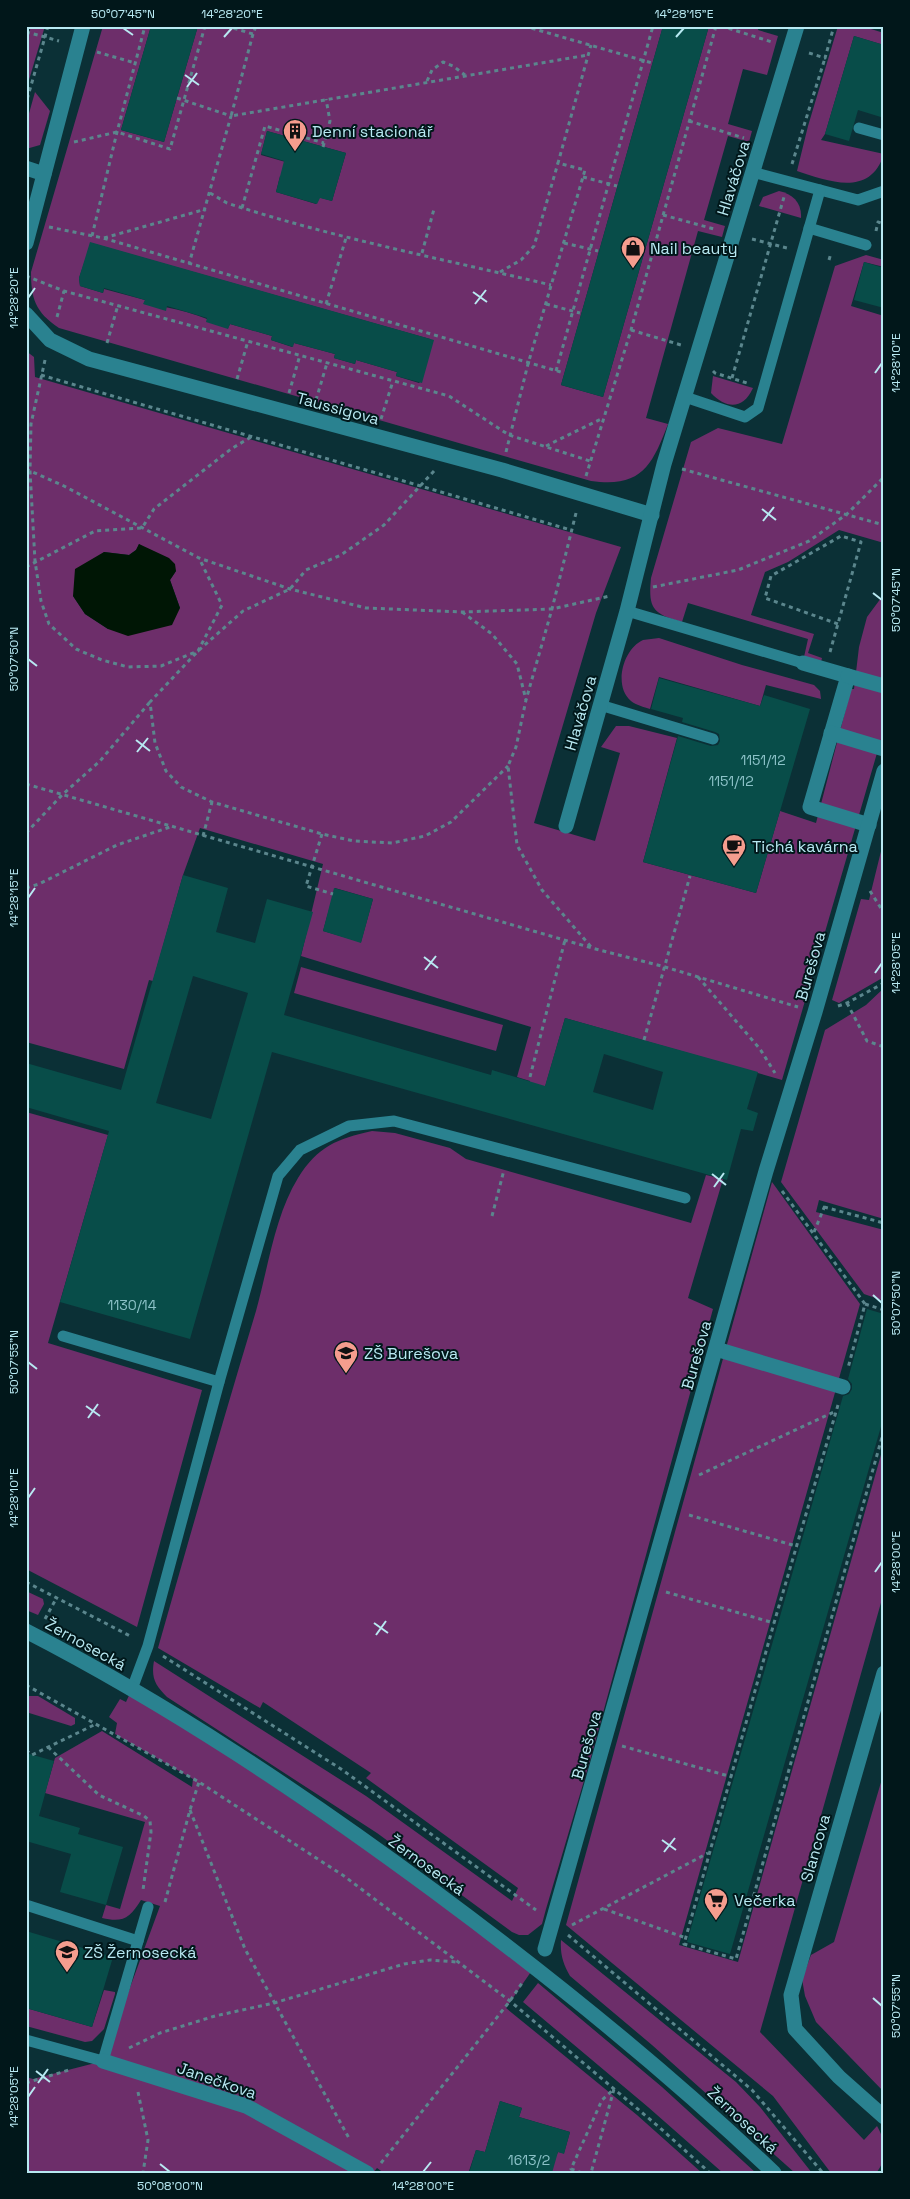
<svg xmlns="http://www.w3.org/2000/svg" width="910" height="2199" viewBox="0 0 910 2199" font-family="'Space Grotesk',sans-serif">
	<rect width="100%" height="100%" fill="#0b3036"/>
	<!-- green -->
	<g fill="#6d2e6a" fill-rule="evenodd">
		<path d="M31,26H45L26,90V44Z"/>
		<path d="M103,26H151L121,130L164,142L198,26H663L561,385L603,397L709,26H759L758,30L778,36L767,75L743,69L728,124L752,131L749,142L728,136L704,220L725,226L722,237L698,231L646,418L668,424C652,466 641,488 591,481L59,328C35,312 31,298 31,272ZM267,131L346,153L332,201L318,197L316,204L276,192L280,176L324,173L261,155ZM91,243L430,339L421,381L419,383L396,376L397,372L356,360L355,364L334,358L335,354L294,343L292,347L271,340L272,336L230,324L228,328C201,315 174,307 144,304L145,300L104,289L103,293L80,286L79,278Z"/>
		<path d="M838,26H861L884,33V45L854,36L825,134L821,140L884,154C870,198 828,181 797,171L808,126Z"/>
		<path d="M35,92L50,111L40,145L26,149V124Z"/>
		<path d="M779,191C793,194 802,203 801,218L759,206L763,197Z"/>
		<path d="M866,255L884,260V267L864,262L851,306L884,316V543L839,530L788,562L765,572L751,615L814,634L808,653L822,658L821,662L804,657L808,639L688,603L682,622C653,614 648,609 651,578L691,442L718,428L782,444L835,266Z"/>
		<path d="M26,351L34,357L35,377L621,547L596,613L534,823L595,841L620,753L601,747L616,726H629L677,738L643,862L756,893L780,811L816,823L851,689H854L859,647L867,617L884,594V729L782,1080L565,1018L534,1125L519,1121L530,1081L517,1077L531,1027L301,956L323,864L200,828L183,875L153,981L149,980L124,1069L26,1042ZM139,544L176,571L170,580L180,608L108,629L85,614L73,596L104,552L129,555L136,550ZM335,888L373,899L361,942L323,931Z"/>
		<path d="M713,376L753,388C743,410 726,409 711,393Z"/>
		<path d="M659,638L742,665L814,685L820,691L821,699L766,685L760,706L659,677L650,709C644,707 636,705 631,701C613,686 623,649 643,640C648,639 654,639 659,638Z"/>
		<path d="M884,839V977L839,1003L832,1000L861,899L869,900Z"/>
		<path d="M301,967L503,1025L496,1051L294,993Z"/>
		<path d="M884,988V1219L819,1200L816,1212L884,1230V1301L864,1294L781,1182L825,1030L866,1005Z"/>
		<path d="M26,1112L108,1135L48,1343L202,1390L137,1627L26,1569Z"/>
		<path d="M372,1131L395,1133L450,1148L466,1159L691,1223L706,1175L723,1179L688,1298L713,1309L591,1757L546,1909L542,1924L528,1935H519L512,1932L377,1833L167,1697C155,1685 151,1678 154,1661L366,1796L512,1901L518,1888L366,1778L371,1773L263,1702L260,1708L158,1648C190,1536 222,1423 256,1311C268,1268 275,1215 298,1178C318,1146 337,1139 372,1131Z"/>
		<path d="M772,1182L860,1304L679,1945L738,1962L884,1444V1592L760,2032L864,2140L877,2126C886,2141 888,2159 876,2173H831L773,2096L566,1925Z"/>
		<path d="M26,1591L43,1599L44,1604L38,1615L26,1610Z"/>
		<path d="M132,1689L535,1966L506,2008L637,2115L702,2173H548L558,2152L564,2153L570,2132L519,2117L522,2108L500,2101L485,2152L476,2150L469,2171L473,2173H384L377,2168L373,2173H26V2077L33,2079L103,2061L160,1906L141,1900C130,1918 123,1923 102,1918L106,1905L120,1909L145,1822L45,1793L55,1758L102,1731L192,1787L193,1779L115,1734L117,1723L109,1717L120,1699L126,1702Z"/>
		<path d="M26,1696H38L75,1718V1724L71,1726L26,1712Z"/>
		<path d="M884,1772V2092L816,2022L805,1996L802,1979L811,1955L834,1942Z"/>
		<path d="M561,1940L736,2082L760,2107L812,2173H795L652,2045L570,1976C563,1964 560,1954 561,1940Z"/>
		<path d="M538,1983L662,2087L756,2173H723L648,2107L523,2002Z"/>
		<path d="M104,1990L115,1992V1994L104,2029L92,2041L85,2042L26,2026V2008L92,2027Z"/>
	</g>
	<!-- water -->
	<path fill="#001605" d="M139,544L169,558L175,564L176,571L170,580L180,608L172,625L128,636L108,629L85,614L73,596L75,569L104,552L129,555L136,550Z"/>
	<!-- building -->
	<g fill="#084d49" fill-rule="evenodd">
		<path d="M151,26H198L164,142L121,130Z"/>
		<path d="M663,26H709L603,397L561,385Z"/>
		<path d="M854,36L884,45V118L858,110L849,141L825,134Z"/>
		<path d="M267,131L346,153L332,201L320,198L317,204L276,192L284,161L261,154Z"/>
		<path d="M90,242L434,340L422,383L396,376L397,372L356,360L355,364L334,358L335,354L294,343L293,347L271,340L272,336L230,324L228,329L206,322L207,318L167,306L166,311L143,304L145,300L104,288L103,293L80,286L79,278Z"/>
		<path d="M864,262L884,268V308L854,300Z"/>
		<path d="M659,678L760,706L764,695L810,709L756,893L643,862L678,736L711,746L718,745L720,741L719,734L715,732L682,722L683,718L651,709Z"/>
		<path d="M183,875L228,888L216,932L255,943L267,899L313,912L284,1015L491,1075L492,1070L545,1086L565,1018L758,1072L747,1109L758,1113L753,1131L741,1129L727,1180L272,1052L190,1339L60,1302L109,1131L26,1107V1063L121,1090ZM193,976L248,993L211,1119L156,1103ZM604,1054L663,1072L653,1110L593,1092Z"/>
		<path d="M334,888L373,899L361,943L323,931Z"/>
		<path d="M867,1309L884,1314V1416L730,1954L687,1942L843,1396L849,1394L852,1389V1384L848,1379Z"/>
		<path d="M26,1753L54,1761L39,1816L80,1828L78,1834L123,1847L106,1905L60,1892L71,1854L26,1841Z"/>
		<path d="M26,1931L113,1957L92,2027L26,2008Z"/>
		<path d="M500,2101L522,2108L519,2117L570,2132L564,2154L558,2152L552,2173H469L476,2150L485,2152Z"/>
	</g>
	<g fill="none" stroke-linecap="round" stroke-linejoin="round">
		<!-- path -->
		<g stroke="#5b868d" stroke-width="3" stroke-dasharray="4 4" stroke-linecap="butt">
			<path d="M48,26L45,37L59,41"/>
			<path d="M226,26L253,34L256,26"/>
			<path d="M524,26L652,63"/>
			<path d="M721,26L772,42"/>
			<path d="M26,32L45,37L26,103"/>
			<path d="M253,34L231,116L588,55"/>
			<path d="M97,52L135,63"/>
			<path d="M809,53L825,58L834,26"/>
			<path d="M427,81L432,70L443,62L453,66L465,75"/>
			<path d="M177,98L231,116L189,264"/>
			<path d="M689,121L744,138"/>
			<path d="M74,142L117,132L170,149L205,26"/>
			<path d="M323,147L330,121L326,99"/>
			<path d="M792,164L825,58"/>
			<path d="M583,177L617,186"/>
			<path d="M210,193L227,203C334,238 443,259 551,285"/>
			<path d="M242,208L265,126L324,143"/>
			<path d="M663,215L714,229"/>
			<path d="M49,227L103,238L564,373"/>
			<path d="M876,231L878,222L884,224"/>
			<path d="M92,236L117,132L145,26"/>
			<path d="M104,238L206,209"/>
			<path d="M752,239L787,248"/>
			<path d="M564,243L598,251"/>
			<path d="M422,253L434,209"/>
			<path d="M829,260L831,253"/>
			<path d="M500,272L521,260L534,246L558,163"/>
			<path d="M26,276L64,291L449,396L509,435L590,461"/>
			<path d="M326,304L346,238"/>
			<path d="M546,304L580,313"/>
			<path d="M57,317L64,291"/>
			<path d="M631,330L681,345"/>
			<path d="M107,343L118,305"/>
			<path d="M45,360L31,424L30,471L35,561L41,601L49,624L76,649L102,660L128,667L161,666L198,651L222,605L199,558"/>
			<path d="M556,371L653,26"/>
			<path d="M713,371L715,373L747,383"/>
			<path d="M41,375L571,530"/>
			<path d="M732,378L784,197"/>
			<path d="M237,379L248,341"/>
			<path d="M289,393L300,355"/>
			<path d="M316,400L327,363"/>
			<path d="M381,419L393,381"/>
			<path d="M546,446L603,418"/>
			<path d="M506,452L528,364L585,170L558,163L591,45"/>
			<path d="M26,469L64,486L199,558L290,589L366,608L462,612L552,609L610,596"/>
			<path d="M682,469L884,525"/>
			<path d="M434,471L384,525L341,555L306,570L290,589L243,611L198,651L150,702L155,743L166,771L181,787L212,802L322,834L354,841L392,843L425,836L451,822L508,766"/>
			<path d="M586,476L631,330L716,26"/>
			<path d="M576,513L552,609L526,700L516,747L508,766L517,845L542,890L592,948"/>
			<path d="M26,567L95,531L142,528L154,509L231,449L251,437"/>
			<path d="M653,587L738,570L809,541L847,514L884,477"/>
			<path d="M462,612L492,634L517,664L526,700"/>
			<path d="M830,652L861,542L841,536L771,576L765,598L838,624"/>
			<path d="M26,784L592,948L665,967L798,1007"/>
			<path d="M26,833L62,795L100,761L150,702"/>
			<path d="M322,834L306,886L333,894"/>
			<path d="M203,836L212,802"/>
			<path d="M26,888L39,884L117,845L170,827"/>
			<path d="M870,891L884,913"/>
			<path d="M698,977L760,1049L775,1073"/>
			<path d="M847,1003L867,1041L884,1047"/>
			<path d="M838,1006L847,1003L884,983"/>
			<path d="M644,1040L690,876"/>
			<path d="M530,1077L565,940"/>
			<path d="M782,1191L865,1304L848,1368"/>
			<path d="M824,1207L884,1223"/>
			<path d="M492,1216L504,1170"/>
			<path d="M814,1232L826,1203"/>
			<path d="M865,1304L884,1310"/>
			<path d="M838,1405L774,1623L684,1944L736,1959L884,1430"/>
			<path d="M699,1475L836,1411"/>
			<path d="M689,1515L796,1546"/>
			<path d="M26,1582L132,1637"/>
			<path d="M666,1592L774,1623"/>
			<path d="M45,1619L57,1597"/>
			<path d="M163,1656L341,1769L536,1910"/>
			<path d="M26,1685L199,1782L344,1876L510,2001L659,2127L710,2173"/>
			<path d="M622,1746L732,1777"/>
			<path d="M48,1747L99,1795L144,1816L150,1821L151,1832L143,1890"/>
			<path d="M26,1750L32,1755L96,1724"/>
			<path d="M190,1810L245,1949L350,2140"/>
			<path d="M165,1902L190,1810L199,1782"/>
			<path d="M604,1909L686,1938"/>
			<path d="M572,1925L708,1853"/>
			<path d="M568,1935L752,2090L823,2173"/>
			<path d="M129,2048L160,2033L215,2016L274,2003L404,1964L430,1960L457,1962"/>
			<path d="M26,2083L69,2070"/>
			<path d="M138,2092L148,2140L143,2173"/>
			<path d="M381,2163L510,2001L522,1983"/>
			<path d="M582,2173L571,2169L602,2100L614,2089L591,2173"/>
		</g>
		<!-- lane -->
		<g stroke="#2a8290" stroke-width="11">
			<path d="M859,128L884,135"/>
			<path d="M752,172L858,200L884,191"/>
			<path d="M809,228L866,245"/>
			<path d="M685,397L745,417L758,408L820,190"/>
			<path d="M627,611L803,663"/>
			<path d="M600,705L713,739"/>
			<path d="M63,1336L219,1382"/>
			<path d="M132,1689L148,1646L219,1382L278,1176L300,1150L349,1126L394,1121L685,1198"/>
			<path d="M26,1905L138,1941"/>
			<path d="M26,2040L103,2061L148,1907"/>
		</g>
		<!-- street -->
		<g stroke="#2a8290" stroke-width="15">
			<path d="M26,168L44,174"/>
			<path d="M26,243L83,26"/>
			<path d="M26,314L50,340L89,359L502,470L652,515"/>
			<path d="M803,663L848,676L810,807L869,825"/>
			<path d="M848,676L884,686"/>
			<path d="M831,733L884,749"/>
			<path d="M566,826L627,611L664,464L797,26"/>
			<path d="M716,1349L843,1387"/>
			<path d="M884,1673L791,1995L795,2029L839,2077L884,2117"/>
			<path d="M545,1949L766,1171L815,1012L884,771"/>
			<path d="M103,2061L246,2106L367,2173"/>
		</g>
		<!-- secondary -->
		<path stroke="#2a8290" stroke-width="15" d="M26,1631C170,1705 304,1795 434,1891C553,1979 667,2071 774,2173"/>
	</g>
	<!-- ticks -->
	<path fill="none" stroke="#b8e9f2" stroke-width="2" d="M123,28L133,35M224,37L232,28M676,37L684,28M185,75L199,85M187,87L197,73M473,292L487,302M28,298L35,288M475,304L486,290M875,373L882,363M762,509L776,520M763,521L774,507M873,593L882,600M28,659L37,666M136,740L150,751M137,752L148,738M28,898L35,888M424,957L438,968M425,970L436,956M875,973L882,963M712,1174L726,1185M714,1187L724,1173M873,1295L882,1303M28,1362L37,1369M86,1406L100,1416M88,1418L98,1404M28,1498L35,1488M875,1572L882,1562M374,1623L388,1633M376,1635L386,1621M662,1840L676,1850M664,1852L675,1838M873,1998L882,2006M36,2071L50,2082M38,2083L48,2069M28,2097L35,2087M160,2164L170,2172M423,2172L431,2162"/>
	<!-- icons -->
	<defs>
		<g id="building-pin" transform="scale(1.25)"><path d="M0 17L-7.5 6A9.5 9.5 0 1 1 7.5 6Z" fill="#f59d8e" stroke="#01171a"/><path d="M-4-6H4V6H1V3H-1V6H-4ZM-2.5-4.3h1.7v1.8h-1.7ZM.8-4.3h1.7v1.8H.8ZM-2.5-1h1.7V.8h-1.7ZM.8-1h1.7V.8H.8Z" fill="#111"/></g>
		<g id="shop-pin" transform="scale(1.25)"><path d="M0 17L-7.5 6A9.5 9.5 0 1 1 7.5 6Z" fill="#f59d8e" stroke="#01171a"/><path d="M-5-2.5h2.3a2.7 3.5 0 0 1 5.4 0H5L5.5 6h-11ZM-1.5-2.5h3a1.5 2.3 0 0 0-3 0Z" fill="#111"/></g>
		<g id="cafe-pin" transform="scale(1.25)"><path d="M0 17L-7.5 6A9.5 9.5 0 1 1 7.5 6Z" fill="#f59d8e" stroke="#01171a"/><path d="M-5.5-4.5H6V0H3Q3 3.5 0 3.5H-2.5Q-5.5 3.5-5.5 0ZM3-3.2v2h1.7v-2ZM-6 4.5H4V6H-6Z" fill="#111"/></g>
		<g id="school-pin" transform="scale(1.25)"><path d="M0 17L-7.5 6A9.5 9.5 0 1 1 7.5 6Z" fill="#f59d8e" stroke="#01171a"/><path d="M0-5L7-2L0 1L-7-2ZM-4 1L0 2.5L4 1V4Q0 6-4 4Z" fill="#111"/></g>
		<g id="supermarket-pin" transform="scale(1.25)"><path d="M0 17L-7.5 6A9.5 9.5 0 1 1 7.5 6Z" fill="#f59d8e" stroke="#01171a"/><path d="M-6-5.5h2.5l.6 2H6L4.5 2H-2.5L-4.4-4H-6ZM-1.5 3.2a1.3 1.3 0 1 0 .1 0ZM3 3.2a1.3 1.3 0 1 0 .1 0Z" fill="#111"/></g>
	</defs>
	<g fill-rule="evenodd">
		<use href="#building-pin" x="295" y="131"/>
		<use href="#shop-pin" x="633" y="248"/>
		<use href="#cafe-pin" x="734" y="846"/>
		<use href="#school-pin" x="346" y="1353"/>
		<use href="#supermarket-pin" x="716" y="1900"/>
		<use href="#school-pin" x="67" y="1952"/>
	</g>
	<g text-anchor="middle" stroke-width="4" stroke-linejoin="round" paint-order="stroke">
		<!-- number labels -->
		<g font-size="14" fill="#8cc2c8">
			<text x="763" y="765">1151/12</text>
			<text x="731" y="786">1151/12</text>
			<text x="132" y="1310">1130/14</text>
			<text x="529" y="2165">1613/2</text>
		</g>
		<!-- poi labels -->
		<g font-size="16" fill="#b8e9f2" stroke="#01171a" text-anchor="start">
			<text x="312" y="137">Denní stacionář</text>
			<text x="650" y="254">Nail beauty</text>
			<text x="752" y="852">Tichá kavárna</text>
			<text x="364" y="1359">ZŠ Burešova</text>
			<text x="734" y="1906">Večerka</text>
			<text x="84" y="1958">ZŠ Žernosecká</text>
		</g>
		<!-- street labels -->
		<g font-size="16" fill="#b8e9f2" stroke="#01171a">
			<text transform="translate(733 178) rotate(-73)" y="6">Hlaváčova</text>
			<text transform="translate(338 408) rotate(15)" y="6">Taussigova</text>
			<text transform="translate(580 713) rotate(-74)" y="6">Hlaváčova</text>
			<text transform="translate(810 966) rotate(-74)" y="6">Burešova</text>
			<text transform="translate(696 1355) rotate(-74)" y="6">Burešova</text>
			<text transform="translate(86 1644) rotate(29)" y="6">Žernosecká</text>
			<text transform="translate(586 1745) rotate(-74)" y="6">Burešova</text>
			<text transform="translate(815 1848) rotate(-74)" y="6">Slancova</text>
			<text transform="translate(427 1865) rotate(36)" y="6">Žernosecká</text>
			<text transform="translate(217 2080) rotate(19)" y="6">Janečkova</text>
			<text transform="translate(743 2120) rotate(43)" y="6">Žernosecká</text>
		</g>
	</g>
	<!-- border -->
	<rect width="910" height="2199" fill="none" stroke="#01171a" stroke-width="55"/>
	<rect x="28" y="28" width="854" height="2144" fill="none" stroke="#b8e9f2" stroke-width="2"/>
	<g font-size="12" text-anchor="middle" fill="#b8e9f2">
		<text x="123" y="18">50°07'45"N</text>
		<text x="232" y="18">14°28'20"E</text>
		<text x="684" y="18">14°28'15"E</text>
		<text transform="translate(14 298) rotate(-90)" y="4">14°28'20"E</text>
		<text transform="translate(896 363) rotate(-90)" y="4">14°28'10"E</text>
		<text transform="translate(896 600) rotate(-90)" y="4">50°07'45"N</text>
		<text transform="translate(14 659) rotate(-90)" y="4">50°07'50"N</text>
		<text transform="translate(14 898) rotate(-90)" y="4">14°28'15"E</text>
		<text transform="translate(896 963) rotate(-90)" y="4">14°28'05"E</text>
		<text transform="translate(896 1303) rotate(-90)" y="4">50°07'50"N</text>
		<text transform="translate(14 1362) rotate(-90)" y="4">50°07'55"N</text>
		<text transform="translate(14 1498) rotate(-90)" y="4">14°28'10"E</text>
		<text transform="translate(896 1562) rotate(-90)" y="4">14°28'00"E</text>
		<text transform="translate(896 2006) rotate(-90)" y="4">50°07'55"N</text>
		<text transform="translate(14 2097) rotate(-90)" y="4">14°28'05"E</text>
		<text x="170" y="2190">50°08'00"N</text>
		<text x="423" y="2190">14°28'00"E</text>
	</g>
</svg>
